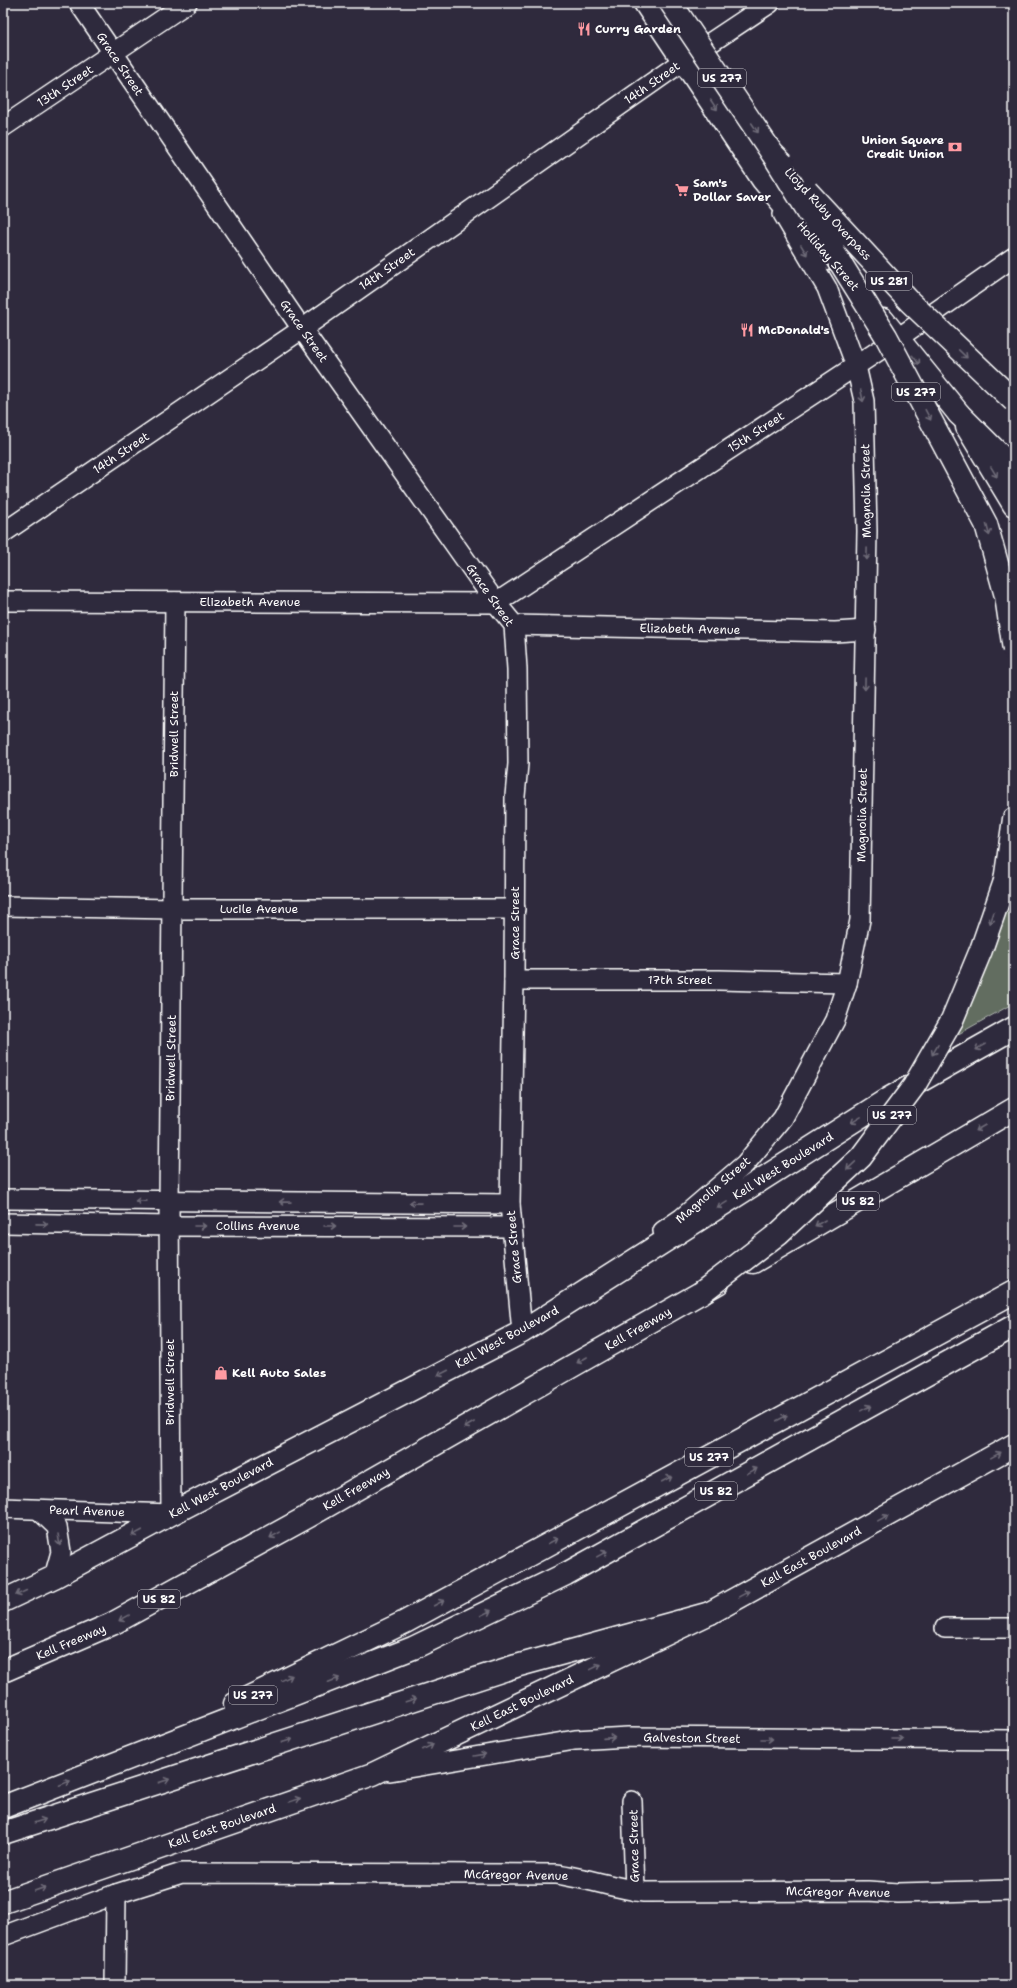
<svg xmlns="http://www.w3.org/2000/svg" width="1017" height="1988" viewBox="0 0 1017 1988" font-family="'Shantell Sans',sans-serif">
	<rect width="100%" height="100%" fill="#2f2a3d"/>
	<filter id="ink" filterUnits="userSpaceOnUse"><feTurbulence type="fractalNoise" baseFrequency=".025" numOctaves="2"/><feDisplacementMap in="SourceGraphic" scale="8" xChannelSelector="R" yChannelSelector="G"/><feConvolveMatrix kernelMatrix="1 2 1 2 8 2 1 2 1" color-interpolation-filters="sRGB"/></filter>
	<g filter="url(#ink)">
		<!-- grass -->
		<path fill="#626d61" stroke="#b0b6b0" d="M1014,887V1003L953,1037L994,948Z"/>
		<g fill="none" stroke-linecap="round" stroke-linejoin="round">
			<!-- street casing -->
			<g stroke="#fff" stroke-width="22">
				<g id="street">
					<path d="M79,3L302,329L496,603L514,625L517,669L518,764L515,796L514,980L510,1204L522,1332"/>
					<path d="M3,127L187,3"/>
					<path d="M3,533L302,329L683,61L770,3"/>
					<path d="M3,601L496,603L898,338L1014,257"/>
					<path d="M514,625L835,632L866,630"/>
					<path d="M3,906L173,909H515"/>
					<path d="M514,980H719L847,983"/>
					<path d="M3,1199L510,1204"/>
					<path d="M3,1223L170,1226L512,1227"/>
					<path d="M663,1231L682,1218L745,1164L783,1118L835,1020L847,983L860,920L867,531L864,401L856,366L827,288L783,214"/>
					<path d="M3,1508L171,1514L169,1201L175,602"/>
					<path d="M39,1510L57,1527L61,1552L54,1577"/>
					<path d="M945,1628H1014"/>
					<path d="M390,1771L575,1740L628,1737L1014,1740"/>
					<path d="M632,1801L635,1891"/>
					<path d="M3,1936L116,1894L182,1873L556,1874C586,1878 615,1888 644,1892L868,1891L898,1893L1014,1890"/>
					<path d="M115,1985L116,1894"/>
				</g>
			</g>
			<!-- secondary casing -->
			<g stroke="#fff" stroke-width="25">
				<g id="secondary">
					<path d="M967,427L1014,505"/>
					<path d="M3,1601L54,1577L171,1514L522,1332L888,1099L1014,1028"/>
					<path d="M3,1902L373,1774L710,1613L1014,1445"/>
				</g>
			</g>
			<!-- primary casing -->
			<g stroke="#fff" stroke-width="25">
				<g id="primary">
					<path d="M645,3L763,180L829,258"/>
					<path d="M883,320L959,414"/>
				</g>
			</g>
			<!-- highway casing -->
			<g stroke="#fff" stroke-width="25">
				<g id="highway">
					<path d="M959,414L1014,469"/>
					<path d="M1005,881L1014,819"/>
					<path d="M753,1262L1014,1109"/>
					<path d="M3,1671L112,1624L309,1516L718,1283"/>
					<path d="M235,1704L405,1622L1014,1292"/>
					<path d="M3,1807L413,1648L566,1574L1014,1326"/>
					<path d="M3,1833L516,1666L710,1613"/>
				</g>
			</g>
			<!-- street -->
			<use href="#street" stroke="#2f2a3d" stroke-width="19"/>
			<!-- secondary -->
			<use href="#secondary" stroke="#2f2a3d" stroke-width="22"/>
			<!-- primary -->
			<use href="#primary" stroke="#2f2a3d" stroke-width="22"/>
			<!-- highway -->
			<use href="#highway" stroke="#2f2a3d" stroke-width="22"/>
			<!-- highway-bridge casing -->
			<g stroke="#fff" stroke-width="25" stroke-linecap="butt">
				<g id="highway-bridge">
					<path d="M671,3L772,153L783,164"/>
					<path d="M772,153L886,336L986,524L1006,596L1014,650"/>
					<path d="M807,191L910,302L1014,401"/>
					<path d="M701,1293L779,1233L861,1157L914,1086L952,1020L981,950L1005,881"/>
				</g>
			</g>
			<!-- highway-bridge -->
			<use href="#highway-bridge" stroke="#2f2a3d" stroke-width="22"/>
		</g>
		<!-- one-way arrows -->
		<defs><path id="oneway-shaft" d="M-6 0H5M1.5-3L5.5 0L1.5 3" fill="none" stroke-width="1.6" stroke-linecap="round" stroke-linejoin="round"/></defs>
		<g stroke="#6d6a77">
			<use href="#oneway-shaft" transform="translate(714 105) rotate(56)"/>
			<use href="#oneway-shaft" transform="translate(755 128) rotate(56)"/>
			<use href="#oneway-shaft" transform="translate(804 250) rotate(59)"/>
			<use href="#oneway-shaft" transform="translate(963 354) rotate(44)"/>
			<use href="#oneway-shaft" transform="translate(916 360) rotate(51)"/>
			<use href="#oneway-shaft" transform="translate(862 396) rotate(79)"/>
			<use href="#oneway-shaft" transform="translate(928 415) rotate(62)"/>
			<use href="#oneway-shaft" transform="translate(994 472) rotate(59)"/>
			<use href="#oneway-shaft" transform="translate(988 530) rotate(75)"/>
			<use href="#oneway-shaft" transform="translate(867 554) rotate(91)"/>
			<use href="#oneway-shaft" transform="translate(865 684) rotate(91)"/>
			<use href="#oneway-shaft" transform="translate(992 918) rotate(109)"/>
			<use href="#oneway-shaft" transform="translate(980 1047) rotate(151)"/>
			<use href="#oneway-shaft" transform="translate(935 1050) rotate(120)"/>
			<use href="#oneway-shaft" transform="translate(856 1120) rotate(148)"/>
			<use href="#oneway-shaft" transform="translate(980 1128) rotate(150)"/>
			<use href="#oneway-shaft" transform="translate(851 1166) rotate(137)"/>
			<use href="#oneway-shaft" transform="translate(141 1201) rotate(-179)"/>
			<use href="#oneway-shaft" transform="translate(285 1202) rotate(-179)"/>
			<use href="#oneway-shaft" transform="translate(415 1203) rotate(-179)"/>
			<use href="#oneway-shaft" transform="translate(722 1205) rotate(148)"/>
			<use href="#oneway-shaft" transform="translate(820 1223) rotate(150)"/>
			<use href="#oneway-shaft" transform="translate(42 1224) rotate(1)"/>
			<use href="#oneway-shaft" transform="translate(200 1226)"/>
			<use href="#oneway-shaft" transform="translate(330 1226)"/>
			<use href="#oneway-shaft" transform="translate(460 1227)"/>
			<use href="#oneway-shaft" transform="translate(582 1360) rotate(150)"/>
			<use href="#oneway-shaft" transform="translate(443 1373) rotate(153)"/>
			<use href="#oneway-shaft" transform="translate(866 1408) rotate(-29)"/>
			<use href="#oneway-shaft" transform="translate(782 1418) rotate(-28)"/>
			<use href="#oneway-shaft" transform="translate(469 1425) rotate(150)"/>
			<use href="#oneway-shaft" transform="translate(996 1455) rotate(-29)"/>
			<use href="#oneway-shaft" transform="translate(752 1471) rotate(-29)"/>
			<use href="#oneway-shaft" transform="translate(667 1479) rotate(-28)"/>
			<use href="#oneway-shaft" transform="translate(883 1518) rotate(-29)"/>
			<use href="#oneway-shaft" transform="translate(137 1533) rotate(152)"/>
			<use href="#oneway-shaft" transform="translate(275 1535) rotate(151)"/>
			<use href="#oneway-shaft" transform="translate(59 1540) rotate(81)"/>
			<use href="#oneway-shaft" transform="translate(553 1541) rotate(-28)"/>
			<use href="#oneway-shaft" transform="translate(602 1554) rotate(-29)"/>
			<use href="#oneway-shaft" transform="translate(21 1593) rotate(155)"/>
			<use href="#oneway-shaft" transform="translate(744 1594) rotate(-29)"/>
			<use href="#oneway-shaft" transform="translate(439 1603) rotate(-28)"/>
			<use href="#oneway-shaft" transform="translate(486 1613) rotate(-26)"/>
			<use href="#oneway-shaft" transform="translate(124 1618) rotate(151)"/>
			<use href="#oneway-shaft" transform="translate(596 1667) rotate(-26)"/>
			<use href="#oneway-shaft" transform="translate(287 1678) rotate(-26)"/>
			<use href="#oneway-shaft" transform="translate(334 1680) rotate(-21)"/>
			<use href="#oneway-shaft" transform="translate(411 1700) rotate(-18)"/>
			<use href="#oneway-shaft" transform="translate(609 1738) rotate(-4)"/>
			<use href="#oneway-shaft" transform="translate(767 1739)"/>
			<use href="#oneway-shaft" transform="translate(897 1739)"/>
			<use href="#oneway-shaft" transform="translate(287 1741) rotate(-18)"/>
			<use href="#oneway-shaft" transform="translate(428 1747) rotate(-26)"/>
			<use href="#oneway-shaft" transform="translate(480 1755) rotate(-10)"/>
			<use href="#oneway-shaft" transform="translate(164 1781) rotate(-18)"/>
			<use href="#oneway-shaft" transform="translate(65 1783) rotate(-22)"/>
			<use href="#oneway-shaft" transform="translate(295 1800) rotate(-19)"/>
			<use href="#oneway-shaft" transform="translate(40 1821) rotate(-18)"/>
			<use href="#oneway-shaft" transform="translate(40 1889) rotate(-19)"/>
		</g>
	</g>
	<!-- icons -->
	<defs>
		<g id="restaurant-bare" transform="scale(1.08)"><path d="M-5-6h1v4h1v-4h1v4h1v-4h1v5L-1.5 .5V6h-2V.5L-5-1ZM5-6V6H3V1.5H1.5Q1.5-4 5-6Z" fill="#ff9aa2" stroke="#2f2a3d" stroke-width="2.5" paint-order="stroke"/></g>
		<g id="bank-bare" transform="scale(1.08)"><path d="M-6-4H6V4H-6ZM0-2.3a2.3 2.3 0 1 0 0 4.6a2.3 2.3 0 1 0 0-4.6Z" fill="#ff9aa2" stroke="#2f2a3d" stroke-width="2.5" paint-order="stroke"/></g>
		<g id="supermarket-bare" transform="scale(1.08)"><path d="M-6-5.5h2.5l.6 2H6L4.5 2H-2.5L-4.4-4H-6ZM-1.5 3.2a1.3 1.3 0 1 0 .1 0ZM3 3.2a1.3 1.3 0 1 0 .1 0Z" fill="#ff9aa2" stroke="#2f2a3d" stroke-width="2.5" paint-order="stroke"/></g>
		<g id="shop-bare" transform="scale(1.08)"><path d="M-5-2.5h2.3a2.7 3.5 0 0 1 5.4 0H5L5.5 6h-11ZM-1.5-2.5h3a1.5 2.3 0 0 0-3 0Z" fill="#ff9aa2" stroke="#2f2a3d" stroke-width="2.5" paint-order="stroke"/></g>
	</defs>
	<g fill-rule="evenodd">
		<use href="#restaurant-bare" x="584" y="29"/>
		<use href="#bank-bare" x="955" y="147"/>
		<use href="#supermarket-bare" x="682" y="190"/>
		<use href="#restaurant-bare" x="747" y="330"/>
		<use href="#shop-bare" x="221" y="1373"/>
	</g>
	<g text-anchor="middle" stroke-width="4" stroke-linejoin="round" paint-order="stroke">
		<!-- shield labels -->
		<g fill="#2f2a3d" stroke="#c1bfc5" stroke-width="1">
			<rect x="698" y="69" width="48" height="18" rx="3"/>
			<rect x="866" y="272" width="46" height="18" rx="3"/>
			<rect x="892" y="383" width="48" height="18" rx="3"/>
			<rect x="868" y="1106" width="48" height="18" rx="3"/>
			<rect x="837" y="1192" width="42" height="18" rx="3"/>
			<rect x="685" y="1448" width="48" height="18" rx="3"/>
			<rect x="695" y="1482" width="42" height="18" rx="3"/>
			<rect x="138" y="1590" width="42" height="18" rx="3"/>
			<rect x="229" y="1686" width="48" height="18" rx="3"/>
		</g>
		<g font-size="11" font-weight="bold" fill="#fff">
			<text x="722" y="82">US 277</text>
			<text x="889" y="285">US 281</text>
			<text x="916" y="396">US 277</text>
			<text x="892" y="1119">US 277</text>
			<text x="858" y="1205">US 82</text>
			<text x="709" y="1461">US 277</text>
			<text x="716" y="1495">US 82</text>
			<text x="159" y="1603">US 82</text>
			<text x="253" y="1699">US 277</text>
		</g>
		<!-- poi labels -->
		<g font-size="12" font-weight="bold" fill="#fff" stroke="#2f2a3d" text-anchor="start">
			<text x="595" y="33">Curry Garden</text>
			<text x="944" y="144" text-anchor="end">Union Square<tspan x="944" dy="14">Credit Union</tspan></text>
			<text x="693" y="187">Sam's<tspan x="693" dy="14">Dollar Saver</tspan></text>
			<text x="758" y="334">McDonald's</text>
			<text x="232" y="1377">Kell Auto Sales</text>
		</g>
		<!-- street labels -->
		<g font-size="12" fill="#fff" stroke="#2f2a3d">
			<text transform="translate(120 64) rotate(56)" y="4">Grace Street</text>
			<text transform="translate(652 83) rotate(-35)" y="4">14th Street</text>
			<text transform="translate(65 86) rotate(-34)" y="4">13th Street</text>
			<text transform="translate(828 214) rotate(47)" y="4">Lloyd Ruby Overpass</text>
			<text transform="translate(828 256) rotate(49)" y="4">Holliday Street</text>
			<text transform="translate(387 269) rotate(-35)" y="4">14th Street</text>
			<text transform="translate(304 331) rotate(55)" y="4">Grace Street</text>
			<text transform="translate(756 432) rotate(-33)" y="4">15th Street</text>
			<text transform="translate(121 453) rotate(-34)" y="4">14th Street</text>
			<text transform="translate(866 491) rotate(-91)" y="4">Magnolia Street</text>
			<text transform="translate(490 595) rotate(55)" y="4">Grace Street</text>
			<text x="250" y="606">Elizabeth Avenue</text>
			<text transform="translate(690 629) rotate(1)" y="4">Elizabeth Avenue</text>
			<text transform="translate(174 734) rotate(-90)" y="4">Bridwell Street</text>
			<text transform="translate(862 815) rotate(-89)" y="4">Magnolia Street</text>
			<text x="259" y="913">Lucile Avenue</text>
			<text transform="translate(515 923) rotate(-90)" y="4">Grace Street</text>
			<text x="680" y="984">17th Street</text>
			<text transform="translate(171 1058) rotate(-89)" y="4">Bridwell Street</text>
			<text transform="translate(783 1166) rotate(-32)" y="4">Kell West Boulevard</text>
			<text transform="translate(713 1190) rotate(-41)" y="4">Magnolia Street</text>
			<text x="258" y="1230">Collins Avenue</text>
			<text transform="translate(514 1247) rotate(-95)" y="4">Grace Street</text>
			<text transform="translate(638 1329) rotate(-30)" y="4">Kell Freeway</text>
			<text transform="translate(507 1337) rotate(-29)" y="4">Kell West Boulevard</text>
			<text transform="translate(170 1382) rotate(-90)" y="4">Bridwell Street</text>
			<text transform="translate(221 1488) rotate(-28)" y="4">Kell West Boulevard</text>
			<text transform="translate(356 1489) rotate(-30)" y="4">Kell Freeway</text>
			<text transform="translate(87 1511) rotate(2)" y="4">Pearl Avenue</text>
			<text transform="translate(811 1557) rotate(-29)" y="4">Kell East Boulevard</text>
			<text transform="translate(71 1642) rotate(-23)" y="4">Kell Freeway</text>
			<text transform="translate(522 1703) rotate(-26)" y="4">Kell East Boulevard</text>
			<text transform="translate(692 1738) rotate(1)" y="4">Galveston Street</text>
			<text transform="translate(222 1826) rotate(-19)" y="4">Kell East Boulevard</text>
			<text transform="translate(634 1846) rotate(-91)" y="4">Grace Street</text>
			<text transform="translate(516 1875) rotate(1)" y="4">McGregor Avenue</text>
			<text transform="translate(838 1892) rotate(1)" y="4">McGregor Avenue</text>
		</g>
	</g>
	<!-- margin -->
	<rect width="1017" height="1988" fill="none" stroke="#2f2a3d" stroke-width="16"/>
	<rect x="8" y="8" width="1001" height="1972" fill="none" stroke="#fff" stroke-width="1.5" filter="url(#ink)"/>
</svg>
